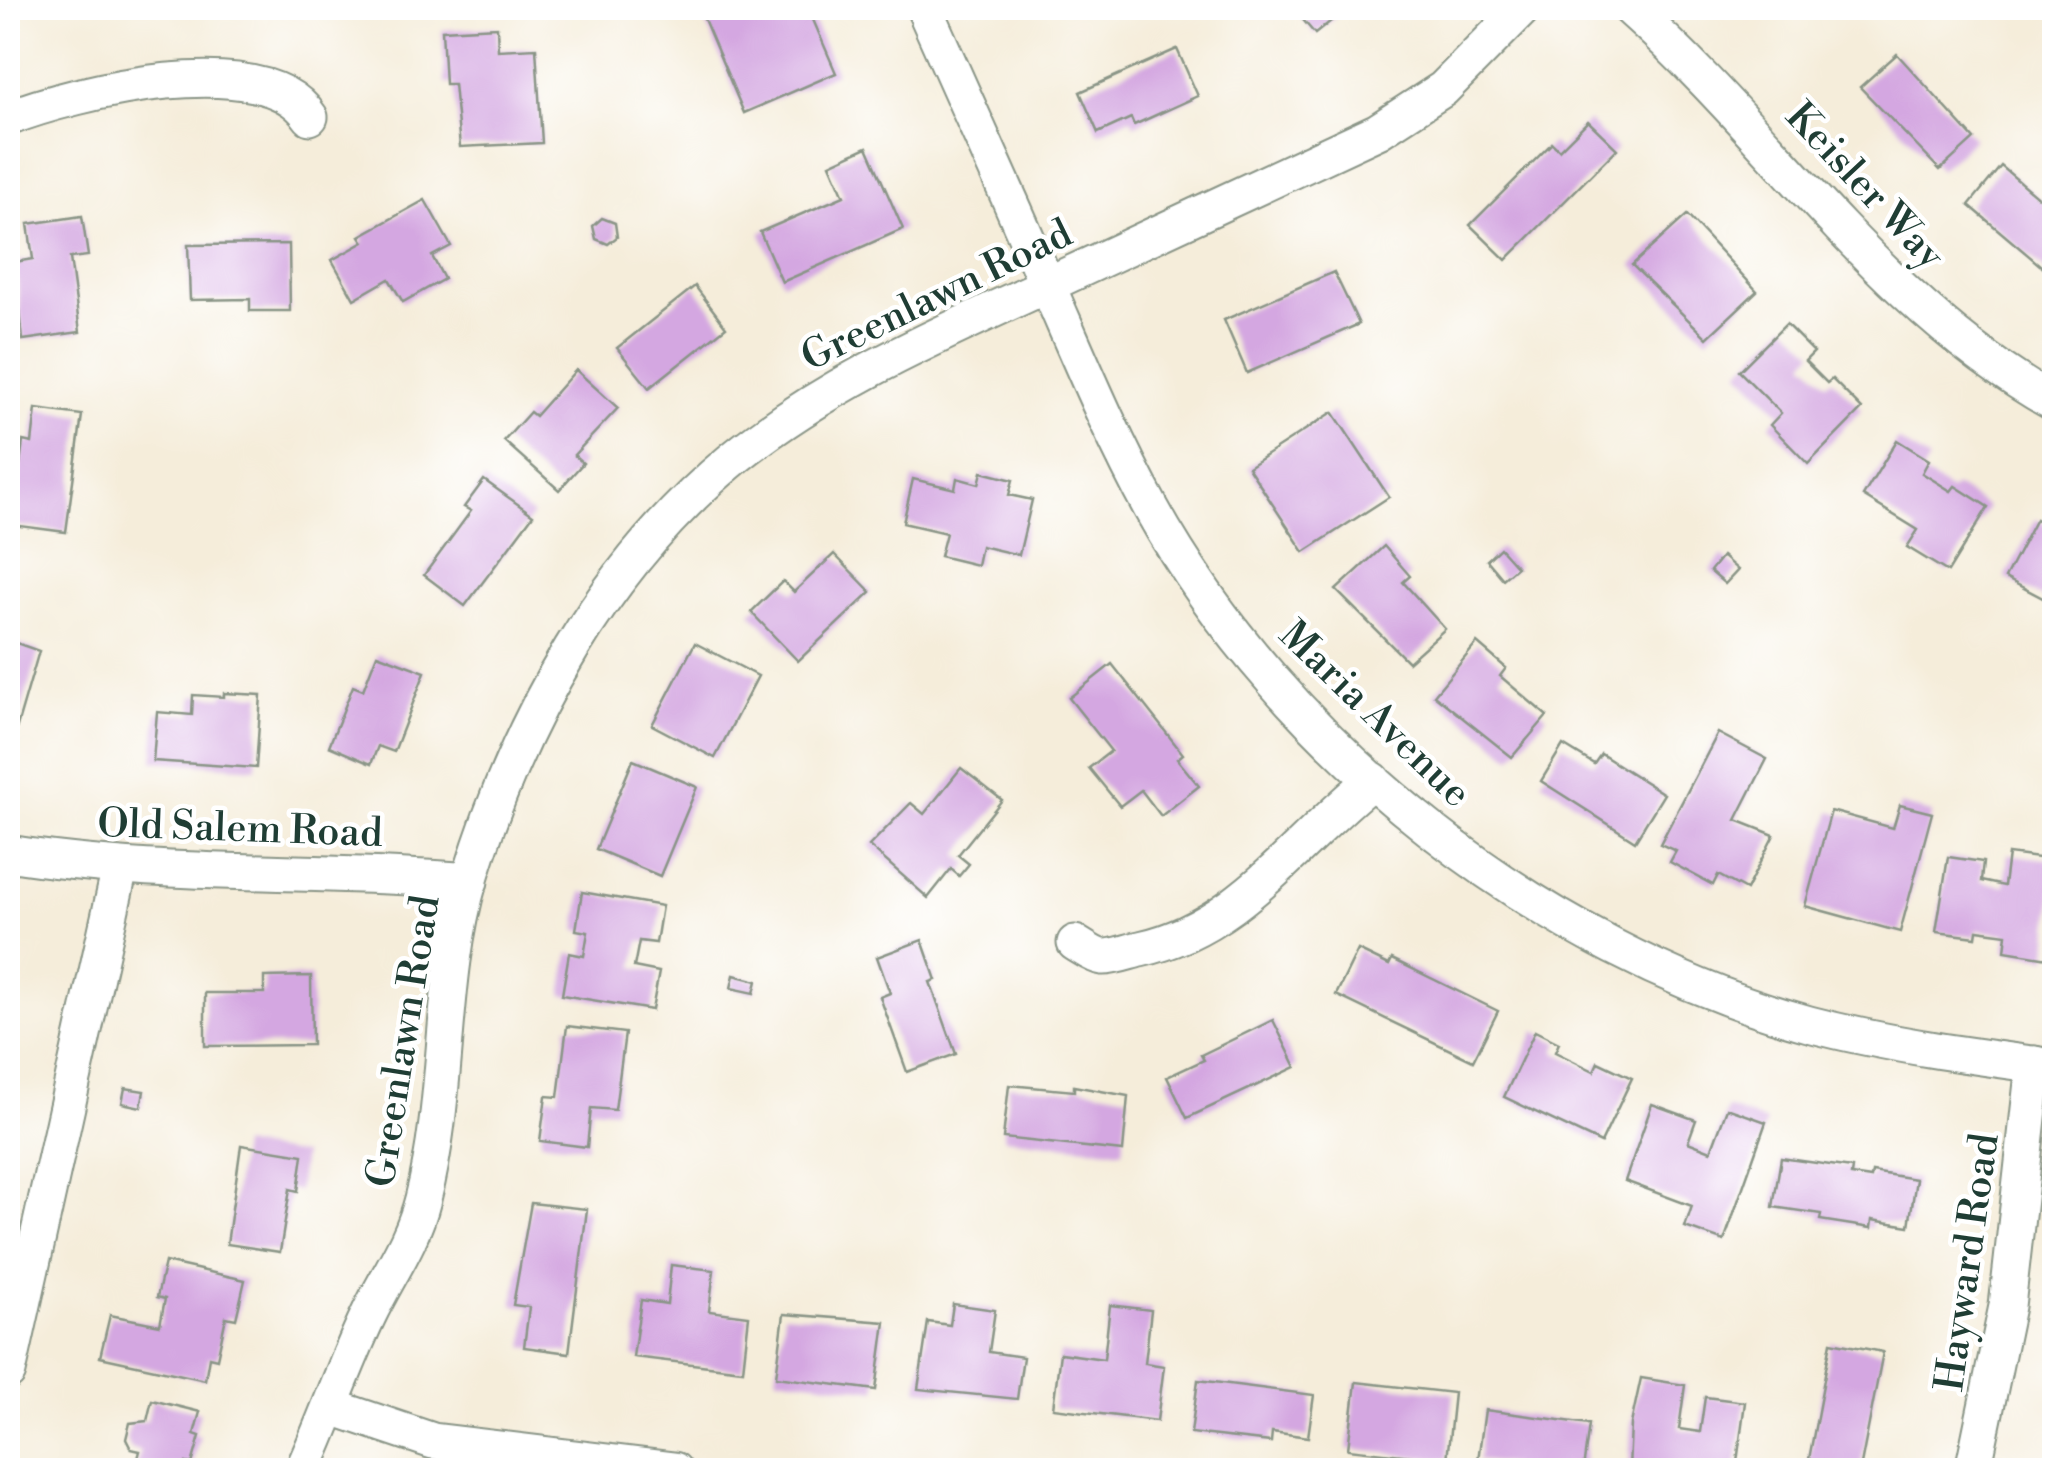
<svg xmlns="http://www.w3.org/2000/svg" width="2062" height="1478" viewBox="0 0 2062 1478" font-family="'Libre Bodoni',serif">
	<rect width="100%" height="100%" fill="#fff"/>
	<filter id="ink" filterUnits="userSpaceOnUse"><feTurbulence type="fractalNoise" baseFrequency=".01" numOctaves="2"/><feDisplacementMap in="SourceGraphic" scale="20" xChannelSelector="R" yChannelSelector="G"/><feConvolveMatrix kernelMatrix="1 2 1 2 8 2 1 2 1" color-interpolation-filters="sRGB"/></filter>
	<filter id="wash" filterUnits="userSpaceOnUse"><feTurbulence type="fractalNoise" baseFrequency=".0048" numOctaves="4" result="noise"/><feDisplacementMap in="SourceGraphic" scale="40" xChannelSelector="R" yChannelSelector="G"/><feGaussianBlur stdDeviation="2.25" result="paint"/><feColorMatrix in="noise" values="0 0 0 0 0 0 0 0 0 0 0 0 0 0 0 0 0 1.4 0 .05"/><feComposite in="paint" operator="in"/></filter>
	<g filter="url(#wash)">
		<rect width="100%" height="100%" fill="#f5edda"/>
		<g id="blocks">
			<!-- building -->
			<g fill="#d4a7e1">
				<path d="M722,8H808L836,73L744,113L704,19Z"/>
				<path d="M1293,8H1347L1315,34Z"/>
				<path d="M497,27L498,50L536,48L542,143L460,147L454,84H445L442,30Z"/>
				<path d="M1177,49L1198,96L1134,125L1131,118L1098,133L1080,92Z"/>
				<path d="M1897,54L1974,139L1940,170L1860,87Z"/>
				<path d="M1588,121L1617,149L1506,260L1470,225L1552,143L1559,150Z"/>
				<path d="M867,147L903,229L782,282L760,232L844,196L830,164Z"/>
				<path d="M2001,166L2054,211V277L1969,205Z"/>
				<path d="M425,200L451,246L432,256L444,279L403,302L389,279L354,299L332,260L364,242L360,236Z"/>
				<path d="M1687,215L1757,291L1707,338L1632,265Z"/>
				<path d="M82,216L88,256L70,258L80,332L23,340L15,262L33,259L28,224Z"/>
				<path d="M602,218L615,223L617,237L608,244L596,239L593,226Z"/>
				<path d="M289,244L290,311H250V299L190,300L188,245Z"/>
				<path d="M1334,272L1359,324L1247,373L1224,320Z"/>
				<path d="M695,286L726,327L649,388L617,348Z"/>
				<path d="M1786,324L1814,352L1805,361L1827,383L1832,379L1862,409L1808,464L1770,425L1781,413L1739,371Z"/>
				<path d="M576,370L618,408L574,455L583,463L559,490L504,441L530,412L535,416Z"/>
				<path d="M36,409L82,415L66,532L12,525L23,441L32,443Z"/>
				<path d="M1333,412L1389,497L1304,552L1248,467Z"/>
				<path d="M1897,440L1929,460L1922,473L1951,491L1955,486L1988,507L1948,572L1907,547L1918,530L1863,496Z"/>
				<path d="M982,472L1013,480L1009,495L1032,500L1019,555L981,546L977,565L940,556L946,533L903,523L913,479L955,489L957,478L979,484Z"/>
				<path d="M484,480L533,515L465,606L424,575L471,511L464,507Z"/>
				<path d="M2036,519L2054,529V604L2005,578Z"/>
				<path d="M1384,546L1410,576L1403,582L1445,629L1408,662L1336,590Z"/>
				<path d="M1500,548L1517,567L1503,579L1487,560Z"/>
				<path d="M834,554L871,592L798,661L751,612L783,581L794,592Z"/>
				<path d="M1722,556L1738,570L1725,584L1710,571Z"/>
				<path d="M8,640L39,651L11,747L8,746Z"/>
				<path d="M695,643L758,676L715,758L652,725Z"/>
				<path d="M1477,643L1506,668L1500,676L1547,716L1512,757L1434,695Z"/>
				<path d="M377,654L425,672L394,752L378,746L371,764L329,746L353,686L363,690Z"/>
				<path d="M1112,664L1183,754L1177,759L1199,786L1161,816L1141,790L1120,806L1089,768L1111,751L1069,698Z"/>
				<path d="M224,693L261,695L256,768L153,761L157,712L192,715L193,695L224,697Z"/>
				<path d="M1718,733L1767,759L1736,820L1774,835L1746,890L1718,875L1713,885L1670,862L1676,851L1660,844Z"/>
				<path d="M1563,745L1594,764L1601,754L1664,794L1635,841L1541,781Z"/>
				<path d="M633,760L697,787L660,876L596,849Z"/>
				<path d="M961,768L1002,800L958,855L969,864L959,876L951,869L928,898L869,846L911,803L924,814Z"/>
				<path d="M1900,805L1932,813L1900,932L1805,906L1831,811L1893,828Z"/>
				<path d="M2008,854L2054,860L2048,958L2005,951L2007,934L1977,930L1976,937L1936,932L1948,857L1983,862L1981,881L2004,886Z"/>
				<path d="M582,892L662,906L656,943L639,941L634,967L659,972L652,1010L562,995L569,953L584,956L588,932L576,930Z"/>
				<path d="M922,940L936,980L930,982L956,1054L907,1072L880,997L890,993L877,957Z"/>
				<path d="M1358,950L1389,965L1392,959L1498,1011L1473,1061L1336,995Z"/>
				<path d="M734,975L757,981L754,993L731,988Z"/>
				<path d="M311,976L312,1045L205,1046V993H264V977Z"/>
				<path d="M1273,1020L1296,1067L1187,1118L1167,1077L1204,1060L1201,1055Z"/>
				<path d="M567,1026L625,1033L615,1110L591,1108L587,1147L540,1141L546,1096L558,1097Z"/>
				<path d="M1535,1031L1559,1043L1555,1052L1594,1071L1598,1062L1632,1078L1601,1143L1504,1097Z"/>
				<path d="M1009,1085L1074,1091V1086L1128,1096L1123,1151L1003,1138Z"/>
				<path d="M125,1088L144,1091L141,1107L122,1103Z"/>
				<path d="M1652,1104L1696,1120L1688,1142L1711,1151L1727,1108L1766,1122L1724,1241L1685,1227L1692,1206L1625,1181Z"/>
				<path d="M241,1145L303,1155L298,1191L290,1189L280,1252L227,1244Z"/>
				<path d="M1781,1158L1852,1168L1851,1175L1871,1178L1872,1172L1916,1179L1909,1226L1872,1220L1871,1228L1820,1220L1821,1214L1773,1207Z"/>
				<path d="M531,1203L587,1209L569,1353L524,1347L529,1307L513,1305Z"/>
				<path d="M165,1262L245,1280L236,1319L226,1317L217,1359L209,1357L205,1380L100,1357L110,1315L160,1325L165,1299L157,1297Z"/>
				<path d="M671,1265L714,1270L709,1311L749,1316L743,1370L633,1357L641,1300L667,1304Z"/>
				<path d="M953,1304L995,1310L989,1352L1023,1357L1017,1399L918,1389L928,1322L950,1325Z"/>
				<path d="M1110,1305L1151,1310L1145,1363L1164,1366L1157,1421L1053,1408L1060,1353L1104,1359Z"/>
				<path d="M784,1314L885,1322L876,1390L776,1377Z"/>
				<path d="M1831,1342L1883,1352L1860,1470H1807Z"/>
				<path d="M1641,1378L1685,1385L1679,1429L1700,1432L1705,1397L1745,1402L1736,1470H1629L1631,1424Z"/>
				<path d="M1198,1380L1314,1395L1308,1437L1272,1432L1271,1442L1191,1433Z"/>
				<path d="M1356,1382L1454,1393L1447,1460L1348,1449Z"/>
				<path d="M152,1400L200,1412L194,1434L200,1436L192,1464L186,1463L184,1470H135L140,1451L131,1449L126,1439L130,1423L147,1421Z"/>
				<path d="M1485,1410L1589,1424L1583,1470H1513L1514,1465L1478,1460Z"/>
			</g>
		</g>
	</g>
	<g filter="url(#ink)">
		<use href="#blocks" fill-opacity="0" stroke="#8a9587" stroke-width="2.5"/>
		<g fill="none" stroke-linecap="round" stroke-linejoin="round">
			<!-- street casing -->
			<g stroke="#8a9587" stroke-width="39">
				<g id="street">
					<path d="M924,8C966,101 1008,195 1049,289C1081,362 1112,437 1151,508C1284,749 1543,951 1809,1024C1889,1045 1972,1056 2054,1067"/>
					<path d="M1630,8C1774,136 1883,308 2054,403"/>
					<path d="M8,118C74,92 264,46 310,117"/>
					<path d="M8,853C161,878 315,868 470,881"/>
					<path d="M1075,943C1082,947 1094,956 1102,957C1113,958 1130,951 1140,949C1239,928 1297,840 1373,780"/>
					<path d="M8,1372L120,868"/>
					<path d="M332,1407L433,1441L674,1470"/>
					<path d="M303,1470C326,1420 344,1366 368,1316C387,1276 412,1243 423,1199C450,1095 439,982 470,878C518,720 604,565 733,459C828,382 939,335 1049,284C1159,233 1268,182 1378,131L1443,89L1523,8"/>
					<path d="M1973,1470L2007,1306L2034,1064"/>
				</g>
			</g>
			<!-- street -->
			<use href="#street" stroke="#fff" stroke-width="35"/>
		</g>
	</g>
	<g text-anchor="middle" stroke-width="9" stroke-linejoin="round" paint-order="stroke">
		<!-- street labels -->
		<g font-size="40" fill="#1f3d34" stroke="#fff">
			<text transform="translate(1866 185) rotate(47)" y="14">Keisler Way</text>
			<text transform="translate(936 294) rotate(-26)" y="14">Greenlawn Road</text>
			<text transform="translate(1376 713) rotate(44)" y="14">Maria Avenue</text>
			<text transform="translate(240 827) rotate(2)" y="14">Old Salem Road</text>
			<text transform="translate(402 1041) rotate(-81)" y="14">Greenlawn Road</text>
			<text transform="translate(1966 1262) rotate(-82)" y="14">Hayward Road</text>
		</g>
	</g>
	<!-- margin -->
	<rect width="2062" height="1478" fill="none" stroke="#fff" stroke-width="40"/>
</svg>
